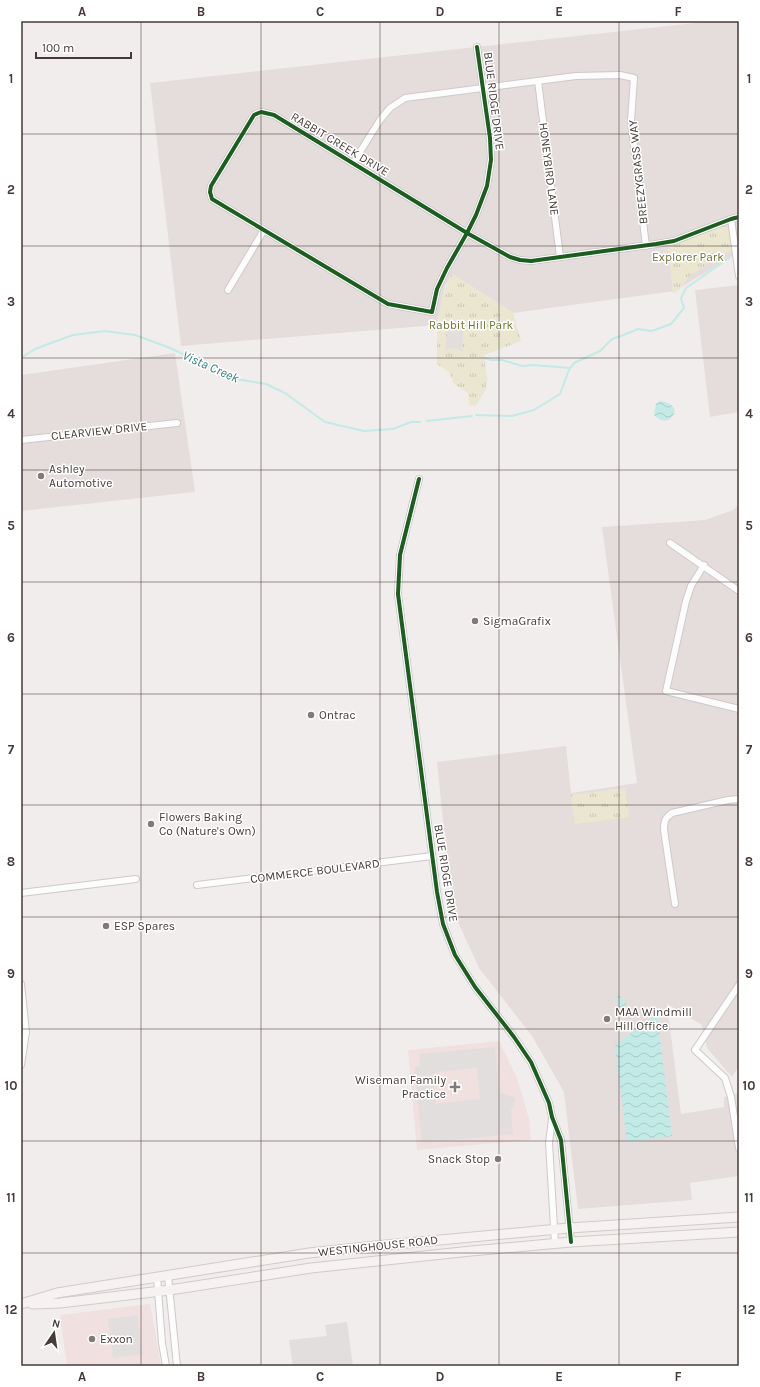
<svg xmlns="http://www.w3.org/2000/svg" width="760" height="1387" viewBox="0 0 760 1387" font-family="Karla,sans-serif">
	<defs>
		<pattern id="park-tufts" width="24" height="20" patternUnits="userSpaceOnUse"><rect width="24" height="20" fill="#eae6d0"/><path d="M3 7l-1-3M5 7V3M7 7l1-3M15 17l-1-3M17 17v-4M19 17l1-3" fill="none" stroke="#cac6b3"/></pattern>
		<pattern id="water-waves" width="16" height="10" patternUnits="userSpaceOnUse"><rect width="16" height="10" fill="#c2eae6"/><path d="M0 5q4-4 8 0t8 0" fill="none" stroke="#a8cac6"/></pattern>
	</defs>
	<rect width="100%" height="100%" fill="#f2eded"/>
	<!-- residential -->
	<g fill="#e5dddb">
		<path d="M713,21H739V252L675,291L513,313L452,274L445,287L437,325L181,346L150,83Z"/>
		<path d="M739,285V412L710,417L695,290Z"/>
		<path d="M175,353L195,492L21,511V375Z"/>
		<path d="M739,504V1066L732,1077L707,1048L702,1025L667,1004L681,1114L724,1107V1097L739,1093V1176L690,1183L692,1200L578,1209L564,1092L532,1036L479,968L457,920L445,840L437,762L566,746L571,793L637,783L602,527L705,520L733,510Z"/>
	</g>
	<!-- commercial -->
	<g fill="#f0e0df">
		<path d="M499,1041L517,1078L529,1119L531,1140L417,1150L408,1050Z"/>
		<path d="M150,1304L161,1366H67L60,1315Z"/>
	</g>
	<!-- park -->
	<g fill="url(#park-tufts)">
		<path d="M722,226H726L730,231L732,251L720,254L688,278L679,290L673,294L668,247Z"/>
		<path d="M452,274L513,313L521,341L484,355L487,379L486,389L476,406L469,405L468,393L454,384L449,372L437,364C437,333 437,302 452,274Z"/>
		<path d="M625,788L629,817L575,824L571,795Z"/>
	</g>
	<!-- parking -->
	<g fill="#e3dede" fill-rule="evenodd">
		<path d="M452,326H458L463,329L462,352L458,349L451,348L446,351L447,329Z"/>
		<path d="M495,1047L499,1092L516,1098L511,1111L513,1134L422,1143L414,1067L420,1066L419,1054ZM477,1068L480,1099L436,1104L433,1075L437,1072Z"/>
		<path d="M137,1315L143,1354L113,1358L108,1319Z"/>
		<path d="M347,1322L353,1366H293L289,1340L327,1336L325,1325Z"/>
	</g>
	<!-- water -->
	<g fill="url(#water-waves)">
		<path d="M660,401C688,404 669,432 654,415L656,404Z"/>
		<path d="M619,995L627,1004L622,1008L621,1007L619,1008L617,1006L620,1004L615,998Z"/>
		<path d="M657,1014L672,1136L627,1142L615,1045Z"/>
	</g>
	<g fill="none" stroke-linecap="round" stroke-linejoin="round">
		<!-- stream -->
		<g stroke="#c2eae6" stroke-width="2">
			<path d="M21,358L35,349L73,335L105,331L135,335L170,348L236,379L266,384L285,393L325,422L364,431L393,429L411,422H420"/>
			<path d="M484,358L492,360H502L522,366L533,365L570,368"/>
			<path d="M476,415L512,416L534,410L560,394L569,370L574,363L600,351L612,339L621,336L638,329L652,331L671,324L684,308L681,298L686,288L729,258"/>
			<path d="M427,421L472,416"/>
		</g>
		<!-- minor casing -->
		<g stroke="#cec9c9" stroke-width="8">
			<g id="minor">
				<path d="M477,47L490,138L491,160L487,186L476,215L467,233L447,268L437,289L432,312L388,304L212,199L210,192L211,186L254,115L261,112L274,115L467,233L510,257L520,260L531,261L656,244L674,241L731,219L739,217"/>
				<path d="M538,81L560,257"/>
				<path d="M353,163L380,120L390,108L405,98L576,76L620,75L634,78L631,121L646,246"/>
				<path d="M731,219L739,276"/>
				<path d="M228,290L264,230"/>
				<path d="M21,440L177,423"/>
				<path d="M419,479L400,555L398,594L437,892L443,924L455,955L475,987L514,1037L531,1062L549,1103L552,1117L561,1140L571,1242"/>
				<path d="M670,543L739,591"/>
				<path d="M704,565L691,586L686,601L666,691L739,709"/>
				<path d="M197,885L432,856"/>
				<path d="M21,893L136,879"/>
				<path d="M675,904L664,830C664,821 665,818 672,813L728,800L739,799"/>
				<path d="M21,984L26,1032L21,1065"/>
				<path d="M739,985L695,1050L725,1078L731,1097L739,1148"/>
				<path d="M552,1119L549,1143L555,1244"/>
				<path d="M168,1276L177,1366"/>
				<path d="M157,1277L162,1343L166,1366"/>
			</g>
		</g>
		<!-- secondary casing -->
		<g stroke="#d3c9c8" stroke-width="11">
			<g id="secondary">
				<path d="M21,1304L57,1293L309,1253L375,1246L569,1228L739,1217"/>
				<path d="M32,1304L60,1303L170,1290L311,1268L471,1251L571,1242L739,1232"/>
			</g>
		</g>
		<!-- minor -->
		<use href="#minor" stroke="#fdfcfc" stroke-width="6"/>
		<!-- secondary -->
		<use href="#secondary" stroke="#f6f2f1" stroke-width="9"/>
		<!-- cycleway casing -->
		<g stroke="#fff" stroke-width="6">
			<g id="cycleway">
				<path d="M477,47L490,138L491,160L487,186L476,215L467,233L447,268L437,289L432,312L388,304L212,199L210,192L211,186L254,115L261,112L274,115L467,233L510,257L520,260L531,261L656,244L674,241L731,219L739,217"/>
				<path d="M419,479L400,555L398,594L437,892L443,924L455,955L475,987L514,1037L531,1062L549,1103L552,1117L561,1140L571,1242"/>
			</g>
		</g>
		<!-- cycleway -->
		<use href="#cycleway" stroke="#1b5e20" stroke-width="4"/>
	</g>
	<!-- grid -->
	<path fill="none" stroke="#473b39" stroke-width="1" stroke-opacity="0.55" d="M141,21V1366M261,21V1366M380,21V1366M499,21V1366M619,21V1366M21,134H739M21,246H739M21,358H739M21,470H739M21,582H739M21,694H739M21,805H739M21,917H739M21,1029H739M21,1141H739M21,1253H739"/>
	<!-- markers -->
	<g fill="#837978" stroke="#fff" stroke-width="1.5">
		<circle cx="41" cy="476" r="4"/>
		<circle cx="475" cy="621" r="4"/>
		<circle cx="311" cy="715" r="4"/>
		<circle cx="151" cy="824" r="4"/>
		<circle cx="106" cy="926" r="4"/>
		<circle cx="607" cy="1019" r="4"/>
		<path d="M453 1081h4v4h4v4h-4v4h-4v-4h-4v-4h4z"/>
		<circle cx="498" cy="1159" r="4"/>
		<circle cx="92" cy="1339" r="4"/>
	</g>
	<g text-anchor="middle" stroke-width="3" stroke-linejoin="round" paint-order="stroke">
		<!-- street labels -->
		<g font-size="12" fill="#473b39" stroke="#fff">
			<text transform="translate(494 101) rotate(83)" y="4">BLUE RIDGE DRIVE</text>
			<text transform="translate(340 144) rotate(31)" y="4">RABBIT CREEK DRIVE</text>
			<text transform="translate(549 169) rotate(83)" y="4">HONEYBIRD LANE</text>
			<text transform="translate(638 172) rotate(-96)" y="4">BREEZYGRASS WAY</text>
			<text transform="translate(99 431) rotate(-6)" y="4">CLEARVIEW DRIVE</text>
			<text transform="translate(315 871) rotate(-7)" y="4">COMMERCE BOULEVARD</text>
			<text transform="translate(446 873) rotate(81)" y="4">BLUE RIDGE DRIVE</text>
			<text transform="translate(378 1246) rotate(-6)" y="4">WESTINGHOUSE ROAD</text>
		</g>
		<!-- park labels -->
		<g font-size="12" fill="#6c7332" stroke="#fff">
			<text x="688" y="261">Explorer Park</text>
			<text x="471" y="329">Rabbit Hill Park</text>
		</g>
		<!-- poi labels -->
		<g font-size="12" fill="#473b39" stroke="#fff" text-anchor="start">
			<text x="49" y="473">Ashley<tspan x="49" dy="14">Automotive</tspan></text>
			<text x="483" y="625">SigmaGrafix</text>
			<text x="319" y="719">Ontrac</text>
			<text x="159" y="821">Flowers Baking<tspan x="159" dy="14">Co (Nature's Own)</tspan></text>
			<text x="114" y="930">ESP Spares</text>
			<text x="615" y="1016">MAA Windmill<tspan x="615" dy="14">Hill Office</tspan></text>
			<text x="446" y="1084" text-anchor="end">Wiseman Family<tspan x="446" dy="14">Practice</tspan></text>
			<text x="490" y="1163" text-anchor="end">Snack Stop</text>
			<text x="100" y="1343">Exxon</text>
		</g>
		<!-- water labels -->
		<g font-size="13" font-style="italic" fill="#32827c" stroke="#fff">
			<text transform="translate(211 366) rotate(24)" y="5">Vista Creek</text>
		</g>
	</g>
	<!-- border -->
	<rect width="760" height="1387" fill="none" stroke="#ffffff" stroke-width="44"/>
	<!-- north arrow -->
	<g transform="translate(54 1333) rotate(13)" stroke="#ffffff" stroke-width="3" paint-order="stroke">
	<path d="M0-3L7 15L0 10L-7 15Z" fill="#473b39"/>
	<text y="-6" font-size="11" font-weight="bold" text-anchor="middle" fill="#473b39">N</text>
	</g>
	<!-- scale -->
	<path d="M36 52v6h95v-6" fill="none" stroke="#473b39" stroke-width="2"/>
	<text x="42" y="52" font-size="12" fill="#473b39" stroke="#ffffff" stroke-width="3" paint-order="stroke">100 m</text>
	<rect x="22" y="22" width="716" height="1343" fill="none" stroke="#473b39" stroke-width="1.5"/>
	<g font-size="13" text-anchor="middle" font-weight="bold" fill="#473b39">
		<text x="82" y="16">A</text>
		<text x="201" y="16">B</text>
		<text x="320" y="16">C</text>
		<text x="440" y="16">D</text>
		<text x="559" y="16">E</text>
		<text x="678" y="16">F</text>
		<text x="11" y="83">1</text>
		<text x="749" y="83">1</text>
		<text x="11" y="194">2</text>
		<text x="749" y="194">2</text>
		<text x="11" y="306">3</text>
		<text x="749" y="306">3</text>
		<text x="11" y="418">4</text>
		<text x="749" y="418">4</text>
		<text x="11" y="530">5</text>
		<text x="749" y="530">5</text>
		<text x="11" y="642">6</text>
		<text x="749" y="642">6</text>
		<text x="11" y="754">7</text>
		<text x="749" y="754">7</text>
		<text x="11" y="866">8</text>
		<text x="749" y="866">8</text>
		<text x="11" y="978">9</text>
		<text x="749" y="978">9</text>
		<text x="11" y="1090">10</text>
		<text x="749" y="1090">10</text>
		<text x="11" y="1202">11</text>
		<text x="749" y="1202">11</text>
		<text x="11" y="1314">12</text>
		<text x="749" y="1314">12</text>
		<text x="82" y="1381">A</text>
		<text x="201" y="1381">B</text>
		<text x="320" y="1381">C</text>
		<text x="440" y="1381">D</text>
		<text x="559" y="1381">E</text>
		<text x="678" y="1381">F</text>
	</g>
</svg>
